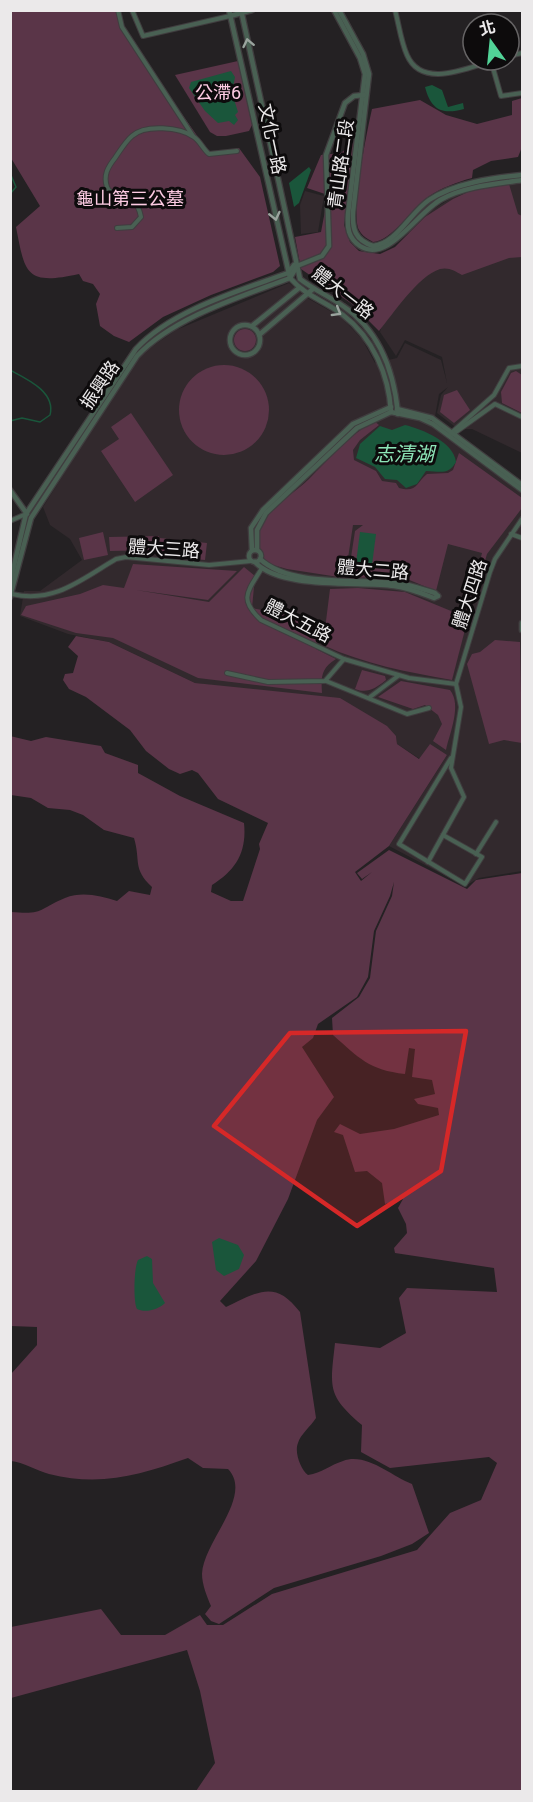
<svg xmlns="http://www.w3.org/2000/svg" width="533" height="1802" viewBox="0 0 533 1802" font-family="Roboto,'Noto Sans TC',sans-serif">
	<rect width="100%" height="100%" fill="#242123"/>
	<!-- built -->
	<g fill="#32292d">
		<path d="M510,183H522V453L472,429H458L437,413L441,395L448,387L439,394L433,428L522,494V871L479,878L465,886L389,846L447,755L420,759L397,744L396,736L227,687L195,683L109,642L68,634L20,616L24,591H40L82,560L70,539L50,525L43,507L131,367L144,352L176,330L289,283L309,299L341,317L362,339L375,363L397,358L405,343L441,360L447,383L442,357L405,340L396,356L380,332L409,232L424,215L453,197Z"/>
		<path d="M305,191L324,196L318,232L301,234L300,205Z"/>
	</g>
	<!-- green -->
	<g fill="#5a3548">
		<path d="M10,11H119L126,35L210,154L239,148L260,177L280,266L273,272L211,295L163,317L129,342L114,336L100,326L96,304L100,294L93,284L83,281L79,274C25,286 25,273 16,227L40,206L11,158Z"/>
		<path d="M238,61L252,125L249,131L226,136H217L210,132L175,75Z"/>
		<path d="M522,98V147L518,157L491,161L473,170L472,178C457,182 441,188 428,197C411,209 392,241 373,242C368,239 362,236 359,230C350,213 367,131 372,109L420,100L446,115L477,124L512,115V101Z"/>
		<path d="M355,141L344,225L350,242L359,251L380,254L395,247L425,217L453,199L470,191L509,184L518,214L522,216V257L509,258L462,275C455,271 449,267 440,269C418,276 393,314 379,331L352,304L301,269L295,237L321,232L328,195L307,188L321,155L341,153Z"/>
		<circle cx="245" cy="340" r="11"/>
		<circle cx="224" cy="410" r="45"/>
		<path d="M516,371L522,375V413L502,403L501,392L511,373Z"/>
		<path d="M457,390L470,410L454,423L440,412L444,395Z"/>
		<path d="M131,413L173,475L135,502L101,451L119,439L111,427Z"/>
		<path d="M374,421L379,425L360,440L353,450L354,460L376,471L382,481L396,483L399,488C417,493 416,483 427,474L448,473L453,470L459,453L522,498V508L487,554L473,602L470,601L482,553L448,544L436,591L407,579L348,577L355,531L363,525H353L345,578L287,569L266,563C261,554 255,543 258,532C265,509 293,495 309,479C330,458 348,436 374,421Z"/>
		<path d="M103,532L108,555L84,560L79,538Z"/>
		<path d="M159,536V543L160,538L207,543L205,560L158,556V550L110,551L109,537Z"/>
		<path d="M133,564L237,571L208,600L136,590L209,602L244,567L255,576L252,608L319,621L316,649L336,659C321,668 321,677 322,693L198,678L113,638L76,633L21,615L26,606L80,594L103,585L124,588Z"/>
		<path d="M358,588L405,592L468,618L452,680C407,672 364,664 323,645L330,589Z"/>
		<path d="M76,636L109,642L195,683L340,698L387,726L396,736L397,744L419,759L430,744L447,755L389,846L355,872L361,881L372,872L362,879L357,873L389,850L467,889L476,880L522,873V1791H196L215,1763L200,1691L187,1650L11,1698V1627L101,1609L121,1635H165L200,1615L207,1625H223L272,1594L417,1550L450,1513L481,1500L497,1463L489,1457L390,1468L361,1452L362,1425C327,1395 330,1388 335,1343L380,1348L406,1333L399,1298L407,1288L497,1292L494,1268L395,1253L394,1248L407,1233L406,1224L398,1208L403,1199L385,1204L382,1183L367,1171L355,1172L343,1135L334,1132L340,1124L360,1134L394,1129L439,1115L438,1108L418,1104L414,1099L435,1094L432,1080L412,1077L415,1049L409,1048L405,1074C369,1070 359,1058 333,1035L332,1018L359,997L370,978L376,931L392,896L394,882L390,896L374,931L368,977L357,997L318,1024L313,1038L302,1047L334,1097L317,1120L288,1199L256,1261L220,1301L226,1307C258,1292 275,1279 300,1312L316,1418C311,1426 300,1435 298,1443C294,1452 301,1470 308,1475C322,1473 330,1465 343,1461C366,1452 391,1476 412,1484L429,1533L412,1544L381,1556L274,1588L219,1624L211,1621L205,1614L211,1606C207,1597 202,1584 202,1574C203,1542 254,1496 228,1469L203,1468L188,1458C140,1475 101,1487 49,1474C37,1471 23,1462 11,1461V1374L37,1345V1327L11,1326V912C45,915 38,909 65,898C83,891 100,896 117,901L129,891L150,895L152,887C132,868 141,861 134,838L104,830L83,815L70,810L48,808L31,798L11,795L10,736L31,741L46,737L101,746L105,753L138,765V773L180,796L244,823C247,852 236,870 212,885L211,892L231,901H243L260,849L259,844L268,823L218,799L198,773L192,770L180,774L169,769L146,751L130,730L86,697L69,689L63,680L65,674L73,673L78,656L68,647Z"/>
		<path d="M495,640L520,642L522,743L504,740L489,744L467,664L472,654L480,652Z"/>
		<path d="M362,670L385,676L386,680C376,688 367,694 355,689Z"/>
		<path d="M401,681L450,690C462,705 450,732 446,750L433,741L442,724L438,715L425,705L413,709L378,697Z"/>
	</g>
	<!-- water -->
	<g fill="#1a563b">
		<path d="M231,71L235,77L232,93L238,112L235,115L238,120L234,125L229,121L218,123L205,111L189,88L191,82Z"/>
		<path d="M432,85L442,90L448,107L463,103L464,109C442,115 431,110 425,87Z"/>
		<path d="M309,167L311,170L299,203L294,207L289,183Z"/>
		<path d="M405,425C422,429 454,442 456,462C448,476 439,471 426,471L417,484L406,488L397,480L385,479L375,467L356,458L360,444L380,426L392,430Z"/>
		<path d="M360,532L376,534L372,565L356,563Z"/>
		<path d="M219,1238L238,1245L244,1255L239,1269L224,1276L216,1270L212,1242Z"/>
		<path d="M147,1256L152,1259L153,1283L165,1303C158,1310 145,1313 137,1309C133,1302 134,1267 138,1260Z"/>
	</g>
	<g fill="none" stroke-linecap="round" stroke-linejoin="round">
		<!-- stream -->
		<g stroke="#1a563b" stroke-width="1.5">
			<path d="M10,173L16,187L10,194"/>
			<path d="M10,370C27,379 56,392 50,415L40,422L22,418L10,421"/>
		</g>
		<!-- minor casing -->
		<g stroke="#403d3f" stroke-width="6">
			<g id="minor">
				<path d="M118,10L122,27L193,136"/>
				<path d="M132,10L143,36L230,16"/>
				<path d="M395,10C399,25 401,42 407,55C422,90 469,67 495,60"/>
				<path d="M509,56L522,53"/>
				<path d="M491,61L501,96L522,93"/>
				<path d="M117,228L132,227L141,217C135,186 112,201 107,187C103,175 108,167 115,158C120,151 125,142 132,136C145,124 180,127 194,137C200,141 203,149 209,154L237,151"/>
				<path d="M450,434L494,395L509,368L522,366"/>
				<path d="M453,434L495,404L522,417"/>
				<path d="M10,521L26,514"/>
				<path d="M511,534L522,538"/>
				<path d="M262,568C248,591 238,599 261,620L344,659"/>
				<path d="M12,594C54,604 82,579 116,559L126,557L209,565L251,561"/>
				<path d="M227,673L268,682L325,681L344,659L409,678L456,684"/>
				<path d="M326,681L407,714L429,708"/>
				<path d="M456,684L490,572L495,559L522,519"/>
				<path d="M370,697L398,676"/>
				<path d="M443,835L482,857L465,884L399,844L451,758"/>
				<path d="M476,854L496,822"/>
				<path d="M428,862L464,797L451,768L461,707L456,684"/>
			</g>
		</g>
		<!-- tertiary casing -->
		<g stroke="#403d3f" stroke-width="7">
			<g id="tertiary">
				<path d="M229,10L290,278C308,298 324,300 343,315C373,338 389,375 391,412L420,418L433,424L522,490"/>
				<path d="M241,10L300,279C314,290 329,296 343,306C380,331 394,371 398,414"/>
				<path d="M334,10L360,58L365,74L348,214C347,227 348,238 360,246C388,264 417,212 442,199C466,186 496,184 522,180"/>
				<path d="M339,10L363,54L369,74L353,212C352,229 355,240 373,246C396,244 410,213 429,200C455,183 492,178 522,175"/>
				<path d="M230,16L252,10"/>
				<circle cx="245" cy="340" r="15"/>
				<path d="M252,326L299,288"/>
				<path d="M259,335L313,289"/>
				<path d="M397,409L432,418L522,485"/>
				<path d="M10,490L27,514"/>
				<circle cx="255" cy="556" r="6"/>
				<path d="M252,550L251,528L263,510L353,424L391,407"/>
				<path d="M257,550V530L266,513L357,428L391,412"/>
				<path d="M260,559C290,587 356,579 395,583C409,584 422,589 435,593L438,596"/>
				<path d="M255,562C281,590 359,581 394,586C409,588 421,593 434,598L438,596"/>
				<path d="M10,583L26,514L136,349C172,310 239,291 288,273L294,265"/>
				<path d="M10,597L31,518L137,356C174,317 240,297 290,278L297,266L322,256L329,246L326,155L345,103L354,96L364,95"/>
				<path d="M522,623V630"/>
			</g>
		</g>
		<!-- minor -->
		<use href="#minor" stroke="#496053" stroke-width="4"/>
		<!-- tertiary -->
		<use href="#tertiary" stroke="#496053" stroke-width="4.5"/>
	</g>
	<!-- one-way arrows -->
	<defs><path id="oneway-chevron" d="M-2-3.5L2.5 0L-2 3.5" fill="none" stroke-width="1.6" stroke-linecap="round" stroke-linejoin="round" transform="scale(1.5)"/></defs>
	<g stroke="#9aa49e">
		<use href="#oneway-chevron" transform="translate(248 43) rotate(-102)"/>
		<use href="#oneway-chevron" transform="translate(275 216) rotate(77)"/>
		<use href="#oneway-chevron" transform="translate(337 312) rotate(31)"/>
	</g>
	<!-- marked area -->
	<path fill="#d62828" fill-opacity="0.2" stroke="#d62828" stroke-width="4.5" stroke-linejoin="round" d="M466,1031L441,1171L357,1226L214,1126L290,1033Z"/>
	<g text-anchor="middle" stroke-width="6" stroke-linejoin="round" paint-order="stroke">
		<!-- park labels -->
		<g font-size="18" fill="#fdcbe3" stroke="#0d0b0c">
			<text x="218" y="99">公滯6</text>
			<text x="130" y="205">龜山第三公墓</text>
		</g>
		<!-- street labels -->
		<g font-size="18" fill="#ebe9ea" stroke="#0d0b0c">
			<text transform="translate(272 139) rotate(78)" y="6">文化一路</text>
			<text transform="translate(341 164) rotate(-82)" y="6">青山路二段</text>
			<text transform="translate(343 293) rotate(38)" y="6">體大一路</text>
			<text transform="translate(100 385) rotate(-56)" y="6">振興路</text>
			<text transform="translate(164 549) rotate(4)" y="6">體大三路</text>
			<text transform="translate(373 570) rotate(5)" y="6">體大二路</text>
			<text transform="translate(470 594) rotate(-72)" y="6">體大四路</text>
			<text transform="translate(298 621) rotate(27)" y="6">體大五路</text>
		</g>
		<!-- water labels -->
		<g font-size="20" font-style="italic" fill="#8de5b7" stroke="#0d0b0c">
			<text x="404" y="461">志清湖</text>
		</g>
	</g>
	<!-- border -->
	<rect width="533" height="1802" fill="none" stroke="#ebe9ea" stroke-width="24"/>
	<!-- north arrow -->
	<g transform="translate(491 42) rotate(345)"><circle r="28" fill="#0d0b0c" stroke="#666465" stroke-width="1.5"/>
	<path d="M0-4.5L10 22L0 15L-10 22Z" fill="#51d397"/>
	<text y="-9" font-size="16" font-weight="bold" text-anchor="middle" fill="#ebe9ea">北</text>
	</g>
</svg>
